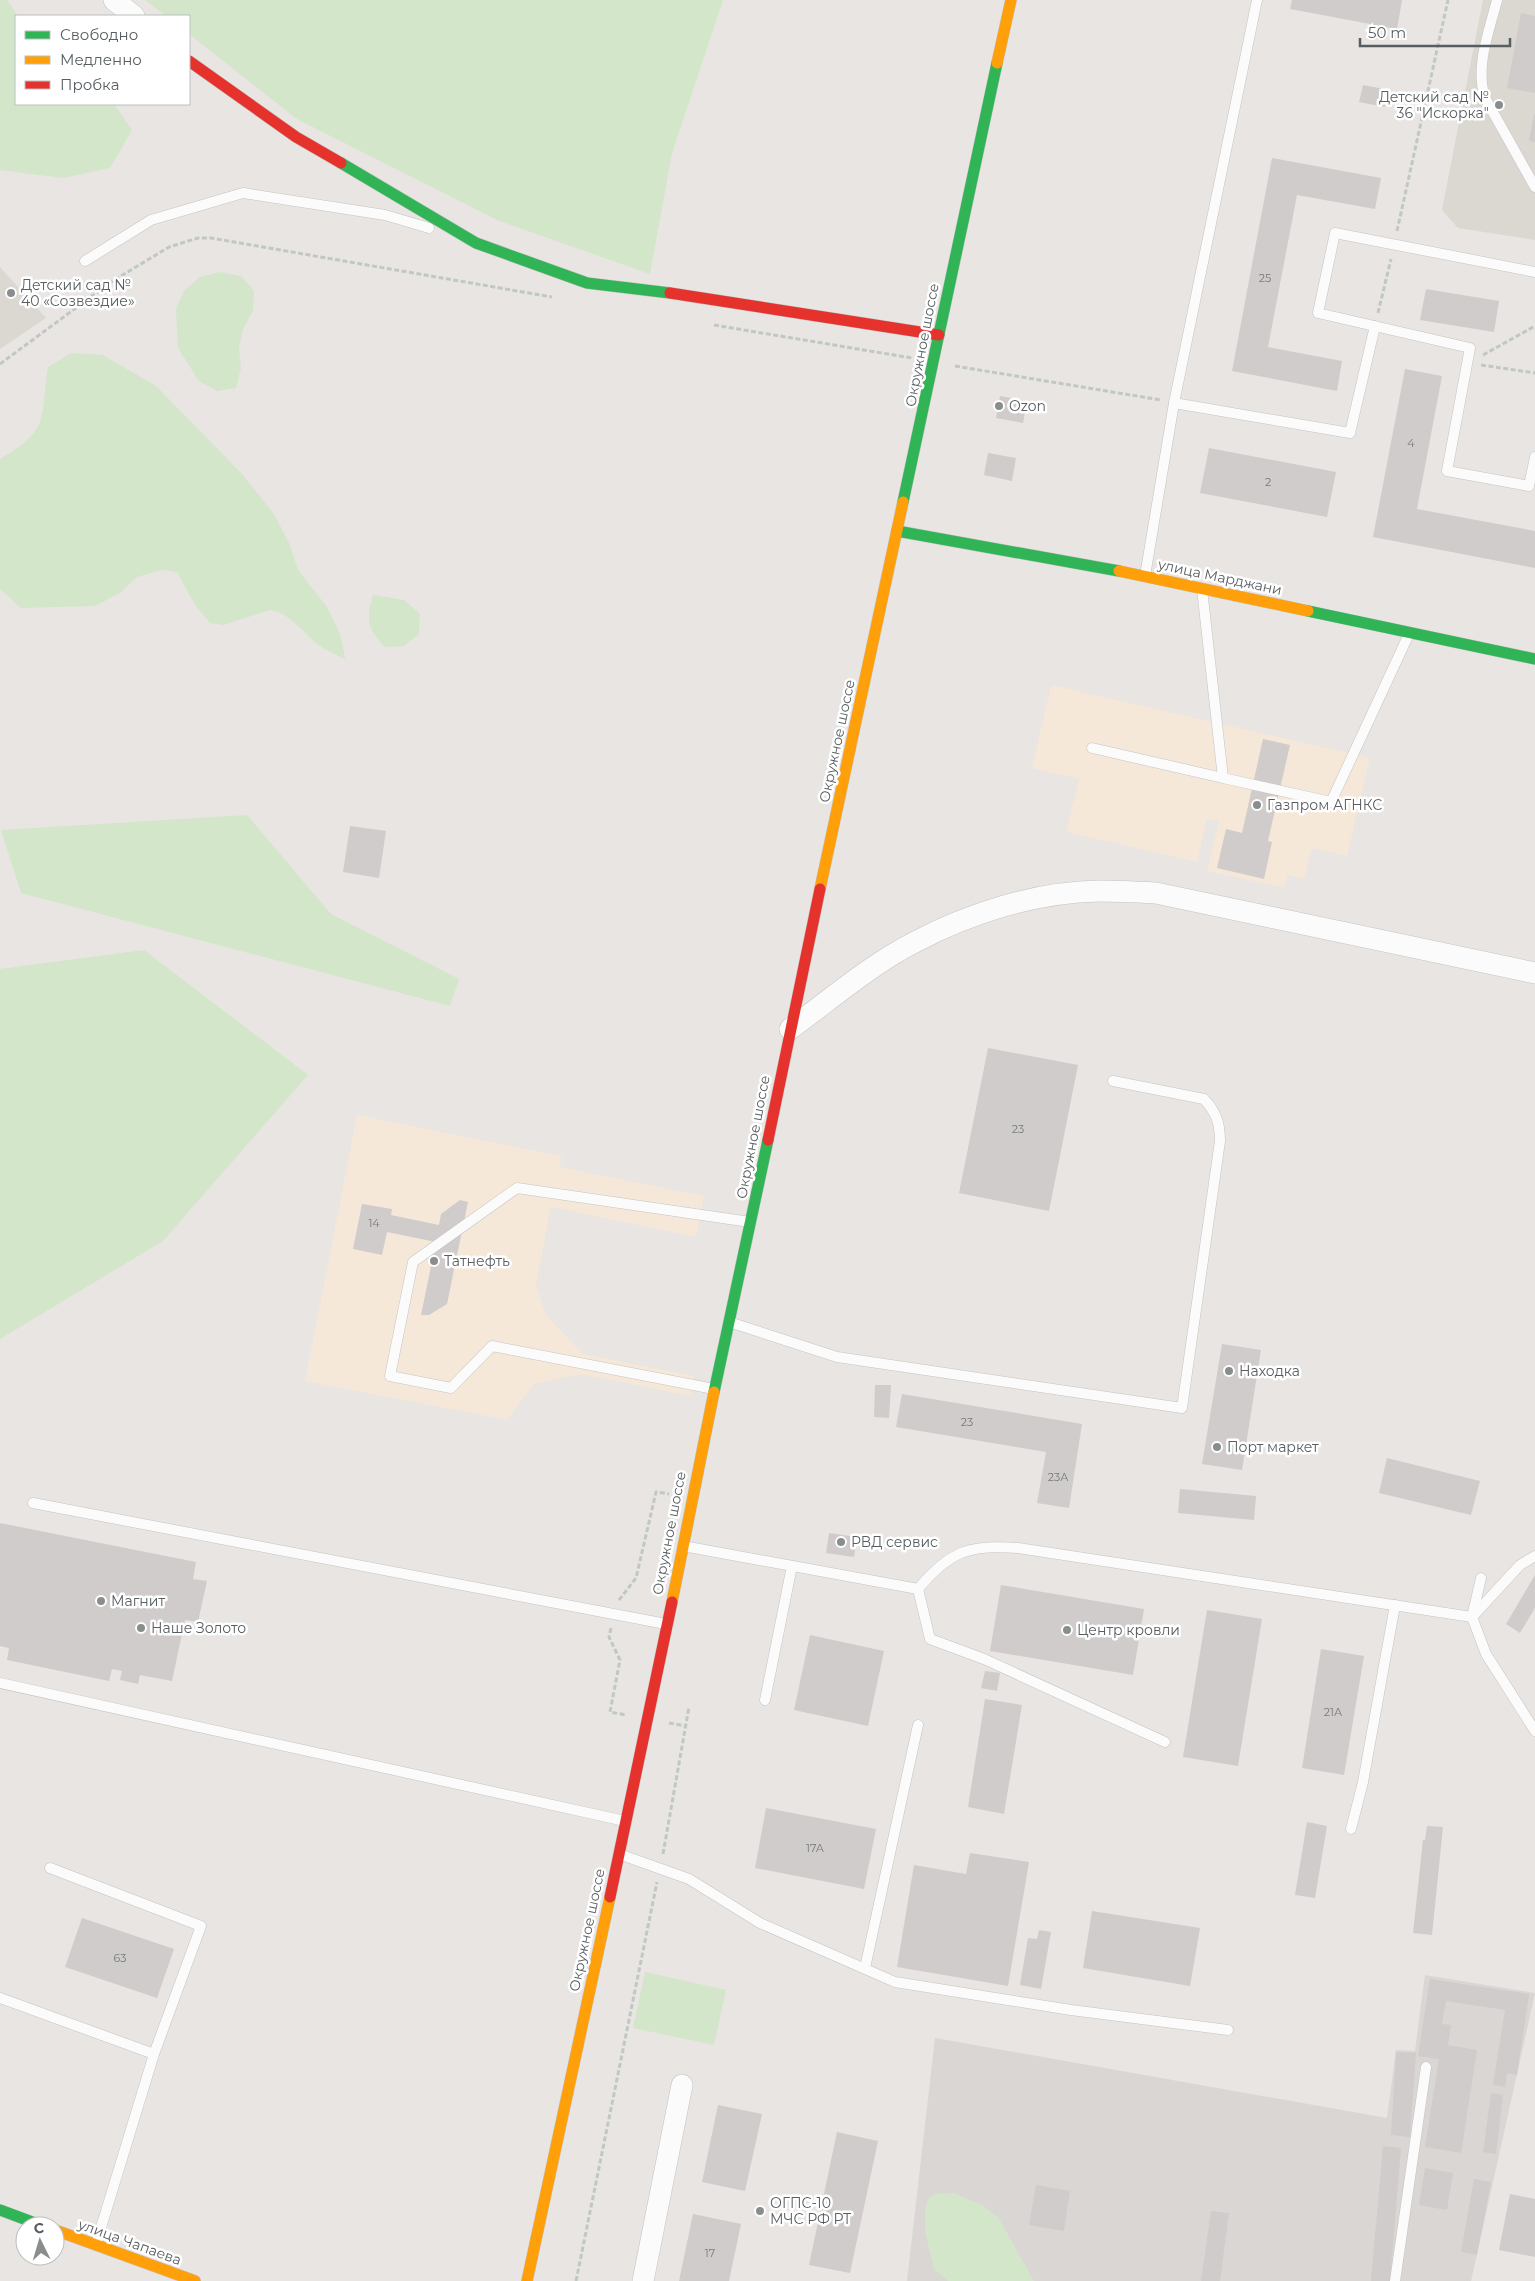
<svg xmlns="http://www.w3.org/2000/svg" width="1535" height="2281" viewBox="0 0 1535 2281" font-family="Montserrat,sans-serif">
	<rect width="100%" height="100%" fill="#e8e5e2"/>
	<!-- commercial -->
	<g fill="#f5e8d8">
		<path d="M1051,685L1370,758L1347,856L1312,848L1304,879L1288,875L1284,888L1207,871L1219,821L1207,819L1197,862L1066,832L1079,779L1032,768Z"/>
		<path d="M357,1115L561,1156L560,1167L704,1196L696,1237L551,1207L536,1285L546,1315L583,1354L694,1376L691,1396L581,1374L534,1384L507,1420L305,1381Z"/>
	</g>
	<!-- industrial -->
	<path fill="#d9d6d3" d="M1425,1975L1535,1993L1471,2281H907L935,2038L1387,2118L1396,2050L1415,2051Z"/>
	<!-- education -->
	<g fill="#dbd8d1">
		<path d="M1483,0H1535V240L1458,228L1442,210Z"/>
		<path d="M0,267L46,318L0,349Z"/>
	</g>
	<!-- green -->
	<g fill="#d3e6ca">
		<path d="M0,0H7L18,16H16V104H114L132,130L110,168L63,178L0,170Z"/>
		<path d="M145,0H723L672,153L650,274L497,220L297,119L189,34V16H166Z"/>
		<path d="M220,272L241,276L254,291L253,311L243,329L239,348L241,368L236,388L217,391L199,381L178,348L176,309L184,291L200,277Z"/>
		<path d="M71,353L103,355L156,386L242,474L274,514L290,545L298,570L327,607L341,636L345,659C336,654 325,650 317,644C303,632 290,613 270,610L223,625L210,623L195,605L177,572L162,570L137,577L120,593L95,606L21,608L0,589V459C51,430 40,418 48,367Z"/>
		<path d="M373,595L404,600L420,614L419,634L404,646L385,647C367,628 366,620 373,595Z"/>
		<path d="M247,815L331,914L459,979L450,1006L21,893L1,830Z"/>
		<path d="M144,950L308,1075L163,1241L0,1339V969Z"/>
		<path d="M645,1972L726,1990L714,2045L633,2028Z"/>
		<path d="M954,2193L982,2205L998,2217L1034,2281H948L934,2269L925,2231V2211L927,2201L934,2194Z"/>
	</g>
	<!-- building -->
	<g fill="#cfcccb">
		<path d="M1292,0H1402L1397,29L1290,9Z"/>
		<path d="M1521,13L1535,16V93L1507,88Z"/>
		<path d="M1363,85L1389,90L1385,107L1359,102Z"/>
		<path d="M1534,114H1535V142L1529,141Z"/>
		<path d="M1272,158L1381,178L1375,209L1297,195L1268,347L1342,361L1337,391L1232,371Z"/>
		<path d="M1426,289L1499,301L1494,332L1420,320Z"/>
		<path d="M1405,369L1442,376L1417,509L1535,531V568L1373,537Z"/>
		<path d="M1000,396L1027,401L1023,423L996,418Z"/>
		<path d="M1209,448L1336,472L1327,517L1200,493Z"/>
		<path d="M988,453L1016,458L1012,481L984,475Z"/>
		<path d="M1263,739L1290,745L1268,841L1272,842L1264,879L1217,868L1226,829L1242,833Z"/>
		<path d="M350,826L386,831L379,878L343,872Z"/>
		<path d="M988,1048L1078,1065L1049,1211L959,1193Z"/>
		<path d="M460,1200L468,1202L447,1304L429,1315H421L436,1242L387,1232L382,1255L353,1249L362,1204L392,1209L391,1215L439,1225L441,1214Z"/>
		<path d="M1222,1344L1261,1350L1242,1470L1202,1464Z"/>
		<path d="M875,1385H891L889,1418L874,1417Z"/>
		<path d="M902,1394L1082,1424L1069,1508L1037,1503L1046,1452L896,1427Z"/>
		<path d="M1387,1458L1480,1481L1471,1515L1379,1493Z"/>
		<path d="M1180,1489L1256,1496L1254,1520L1178,1513Z"/>
		<path d="M0,1523L196,1562L193,1579L207,1581L198,1622L185,1620L172,1681L140,1675L138,1684L120,1680L122,1671L112,1669L109,1681L7,1660L9,1648L0,1646Z"/>
		<path d="M829,1533L857,1537L854,1557L826,1553Z"/>
		<path d="M1535,1575V1608L1520,1633L1506,1624Z"/>
		<path d="M1001,1585L1144,1609L1133,1675L990,1651Z"/>
		<path d="M1207,1610L1262,1619L1238,1766L1183,1757Z"/>
		<path d="M810,1635L884,1651L868,1726L794,1710Z"/>
		<path d="M1321,1649L1364,1656L1344,1775L1302,1768Z"/>
		<path d="M985,1671L1000,1673L997,1691L981,1688Z"/>
		<path d="M985,1699L1022,1705L1004,1814L968,1807Z"/>
		<path d="M766,1808L876,1829L864,1889L755,1868Z"/>
		<path d="M1307,1822L1327,1826L1315,1898L1295,1895Z"/>
		<path d="M1427,1826L1443,1827L1432,1935L1413,1933L1423,1840H1425Z"/>
		<path d="M970,1853L1029,1862L1008,1986L897,1967L914,1865L966,1874Z"/>
		<path d="M1092,1911L1200,1928L1190,1986L1083,1968Z"/>
		<path d="M82,1918L174,1949L157,1998L65,1967Z"/>
		<path d="M1039,1930L1051,1932L1041,1989L1020,1985L1028,1938L1037,1939Z"/>
		<path d="M1430,1979L1529,1994L1517,2075L1507,2073L1505,2087L1493,2085L1505,2010L1446,2001L1442,2024L1451,2025L1448,2045L1477,2050L1461,2153L1425,2147L1439,2059L1418,2056Z"/>
		<path d="M1396,2052L1416,2053L1410,2137L1391,2135Z"/>
		<path d="M1491,2093L1503,2095L1496,2154L1483,2152Z"/>
		<path d="M718,2105L762,2114L745,2191L702,2182Z"/>
		<path d="M837,2132L878,2141L850,2273L809,2265Z"/>
		<path d="M1383,2146L1401,2148L1390,2281H1371Z"/>
		<path d="M1425,2168L1453,2173L1447,2210L1419,2205Z"/>
		<path d="M1474,2179L1491,2182L1477,2255L1461,2252Z"/>
		<path d="M1036,2185L1070,2191L1064,2231L1029,2225Z"/>
		<path d="M1510,2194L1535,2199V2257L1499,2250Z"/>
		<path d="M1211,2211L1229,2213L1220,2281H1201Z"/>
		<path d="M693,2214L741,2224L729,2281H679Z"/>
	</g>
	<g fill="none" stroke-linecap="round" stroke-linejoin="round">
		<!-- lane casing -->
		<g stroke="#c3c4c3" stroke-width="11">
			<g id="lane">
				<path d="M1497,0C1489,32 1475,66 1485,98L1535,187"/>
				<path d="M85,261L151,220L243,193L385,215L429,228"/>
				<path d="M1535,272L1335,233L1318,313L1470,348L1447,471L1529,486L1535,457"/>
				<path d="M1174,403L1257,0"/>
				<path d="M1145,576L1174,403L1350,433L1375,326"/>
				<path d="M1202,589L1223,778L1331,802L1409,634"/>
				<path d="M1092,748L1223,778"/>
				<path d="M729,1322L837,1357L1182,1408L1220,1141C1220,1123 1216,1112 1204,1099L1113,1081"/>
				<path d="M714,1389L492,1346L451,1388L390,1376L413,1262L517,1188L750,1222"/>
				<path d="M33,1503L666,1624"/>
				<path d="M683,1546L918,1589C950,1551 969,1544 1018,1548L1472,1617"/>
				<path d="M1481,1578L1472,1617L1486,1654L1535,1731"/>
				<path d="M918,1589L930,1639L984,1659L1165,1742"/>
				<path d="M1473,1616L1520,1565L1535,1556"/>
				<path d="M0,1683L625,1821"/>
				<path d="M765,1700L792,1566"/>
				<path d="M1351,1829L1363,1782L1395,1605"/>
				<path d="M619,1854L689,1879L760,1923L895,1982L1071,2010L1228,2030"/>
				<path d="M50,1868L201,1926L154,2054"/>
				<path d="M865,1968L918,1725"/>
				<path d="M0,1998L154,2054L96,2244"/>
				<path d="M1395,2281L1426,2067"/>
			</g>
		</g>
		<!-- street casing -->
		<g stroke="#c3c4c3" stroke-width="22">
			<g id="street">
				<path d="M114,0L134,16"/>
				<path d="M790,1029C830,1000 870,965 915,942C970,913 1036,892 1099,891C1118,891 1137,892 1156,893L1535,973"/>
				<path d="M643,2281L682,2085"/>
			</g>
		</g>
		<!-- fast casing -->
		<g stroke="#c4c4c4" stroke-width="12">
			<g id="fast">
				<path d="M341,163L476,243L587,283L670,293"/>
				<path d="M903,502L997,63"/>
				<path d="M897,531L1119,571"/>
				<path d="M1308,611L1535,659"/>
				<path d="M714,1392L768,1140"/>
				<path d="M0,2210L43,2226"/>
			</g>
		</g>
		<!-- slow casing -->
		<g stroke="#c4c4c4" stroke-width="12">
			<g id="slow">
				<path d="M997,63L1011,0"/>
				<path d="M1119,571L1308,611"/>
				<path d="M820,889L903,502"/>
				<path d="M672,1602L714,1392"/>
				<path d="M55,2230L195,2281"/>
				<path d="M527,2281L610,1897"/>
			</g>
		</g>
		<!-- jam casing -->
		<g stroke="#c4c4c4" stroke-width="12">
			<g id="jam">
				<path d="M189,61L296,137L341,163"/>
				<path d="M670,293L939,335"/>
				<path d="M768,1140L820,889"/>
				<path d="M610,1897L672,1602"/>
			</g>
		</g>
		<!-- path -->
		<g stroke="#c1c8c3" stroke-width="3" stroke-dasharray="5 2.5" stroke-linecap="butt">
			<path d="M1397,231L1448,0"/>
			<path d="M1378,313L1391,259"/>
			<path d="M714,325L912,358"/>
			<path d="M1483,355L1535,326"/>
			<path d="M0,364L111,282L169,247L198,238H211L552,297"/>
			<path d="M1481,365L1535,373"/>
			<path d="M955,366L1161,400"/>
			<path d="M619,1600L636,1578L656,1492L669,1494"/>
			<path d="M611,1628L609,1637L620,1660L610,1712L626,1715"/>
			<path d="M669,1723L686,1726"/>
			<path d="M663,1854L689,1707"/>
			<path d="M576,2281L657,1882"/>
		</g>
		<!-- lane -->
		<use href="#lane" stroke="#fcfbfb" stroke-width="10"/>
		<!-- street -->
		<use href="#street" stroke="#fcfbfb" stroke-width="21"/>
		<!-- fast -->
		<use href="#fast" stroke="#30b455" stroke-width="11"/>
		<!-- slow -->
		<use href="#slow" stroke="#ff9f0a" stroke-width="11"/>
		<!-- jam -->
		<use href="#jam" stroke="#e5322d" stroke-width="11"/>
	</g>
	<!-- markers -->
	<g fill="#8a8d8e" stroke="#fff" stroke-width="2">
		<circle cx="1499" cy="105" r="5"/>
		<circle cx="11" cy="293" r="5"/>
		<circle cx="999" cy="406" r="5"/>
		<circle cx="1257" cy="805" r="5"/>
		<circle cx="434" cy="1261" r="5"/>
		<circle cx="1229" cy="1371" r="5"/>
		<circle cx="1217" cy="1447" r="5"/>
		<circle cx="841" cy="1542" r="5"/>
		<circle cx="101" cy="1601" r="5"/>
		<circle cx="141" cy="1628" r="5"/>
		<circle cx="1067" cy="1630" r="5"/>
		<circle cx="760" cy="2211" r="5"/>
	</g>
	<g text-anchor="middle" stroke-width="5" stroke-linejoin="round" paint-order="stroke">
		<!-- number labels -->
		<g font-size="11" fill="#767b7c">
			<text x="1265" y="282">25</text>
			<text x="1411" y="447">4</text>
			<text x="1268" y="486">2</text>
			<text x="1018" y="1133">23</text>
			<text x="374" y="1227">14</text>
			<text x="967" y="1426">23</text>
			<text x="1058" y="1481">23А</text>
			<text x="1333" y="1716">21А</text>
			<text x="815" y="1852">17А</text>
			<text x="120" y="1962">63</text>
			<text x="710" y="2257">17</text>
		</g>
		<!-- poi labels -->
		<g font-size="14" fill="#575e61" stroke="#fff" text-anchor="start">
			<text x="1489" y="102" text-anchor="end">Детский сад №<tspan x="1489" dy="16">36 "Искорка"</tspan></text>
			<text x="21" y="290">Детский сад №<tspan x="21" dy="16">40 «Созвездие»</tspan></text>
			<text x="1009" y="411">Ozon</text>
			<text x="1267" y="810">Газпром АГНКС</text>
			<text x="444" y="1266">Татнефть</text>
			<text x="1239" y="1376">Находка</text>
			<text x="1227" y="1452">Порт маркет</text>
			<text x="851" y="1547">РВД сервис</text>
			<text x="111" y="1606">Магнит</text>
			<text x="151" y="1633">Наше Золото</text>
			<text x="1077" y="1635">Центр кровли</text>
			<text x="770" y="2208">ОГПС-10<tspan x="770" dy="16">МЧС РФ РТ</tspan></text>
		</g>
		<!-- street labels -->
		<g font-size="14" fill="#575e61" stroke="#fff">
			<text transform="translate(922 345) rotate(-79)" y="5">Окружное шоссе</text>
			<text transform="translate(1220 577) rotate(12)" y="5">улица Марджани</text>
			<text transform="translate(837 741) rotate(-78)" y="5">Окружное шоссе</text>
			<text transform="translate(753 1137) rotate(-79)" y="5">Окружное шоссе</text>
			<text transform="translate(669 1533) rotate(-79)" y="5">Окружное шоссе</text>
			<text transform="translate(587 1930) rotate(-78)" y="5">Окружное шоссе</text>
			<text transform="translate(130 2242) rotate(20)" y="5">улица Чапаева</text>
		</g>
	</g>
	<!-- legend -->
	<rect x="15" y="15" width="175" height="90" fill="#ffffff" stroke="#bcbfc0"/>
	<rect x="25" y="31" width="25" height="8" fill="#30b455" stroke="#bcbfc0"/>
	<text x="60" y="40" font-size="15" fill="#575e61">Свободно</text>
	<rect x="25" y="56" width="25" height="8" fill="#ff9f0a" stroke="#bcbfc0"/>
	<text x="60" y="65" font-size="15" fill="#575e61">Медленно</text>
	<rect x="25" y="81" width="25" height="8" fill="#e5322d" stroke="#bcbfc0"/>
	<text x="60" y="90" font-size="15" fill="#575e61">Пробка</text>
	<!-- north arrow -->
	<g transform="translate(40 2241) rotate(355)"><circle r="24" fill="#ffffff" stroke="#bcbfc0"/>
	<path d="M0-4L9 19L0 12L-9 19Z" fill="#8a8d8e"/>
	<text y="-8" font-size="14" font-weight="bold" text-anchor="middle" fill="#575e61">С</text>
	</g>
	<!-- scale -->
	<path d="M1360 38v8h150v-8" fill="none" stroke="#575e61" stroke-width="2.5"/>
	<text x="1368" y="38" font-size="15" fill="#575e61" stroke="#ffffff" stroke-width="4" paint-order="stroke">50 m</text>
</svg>
